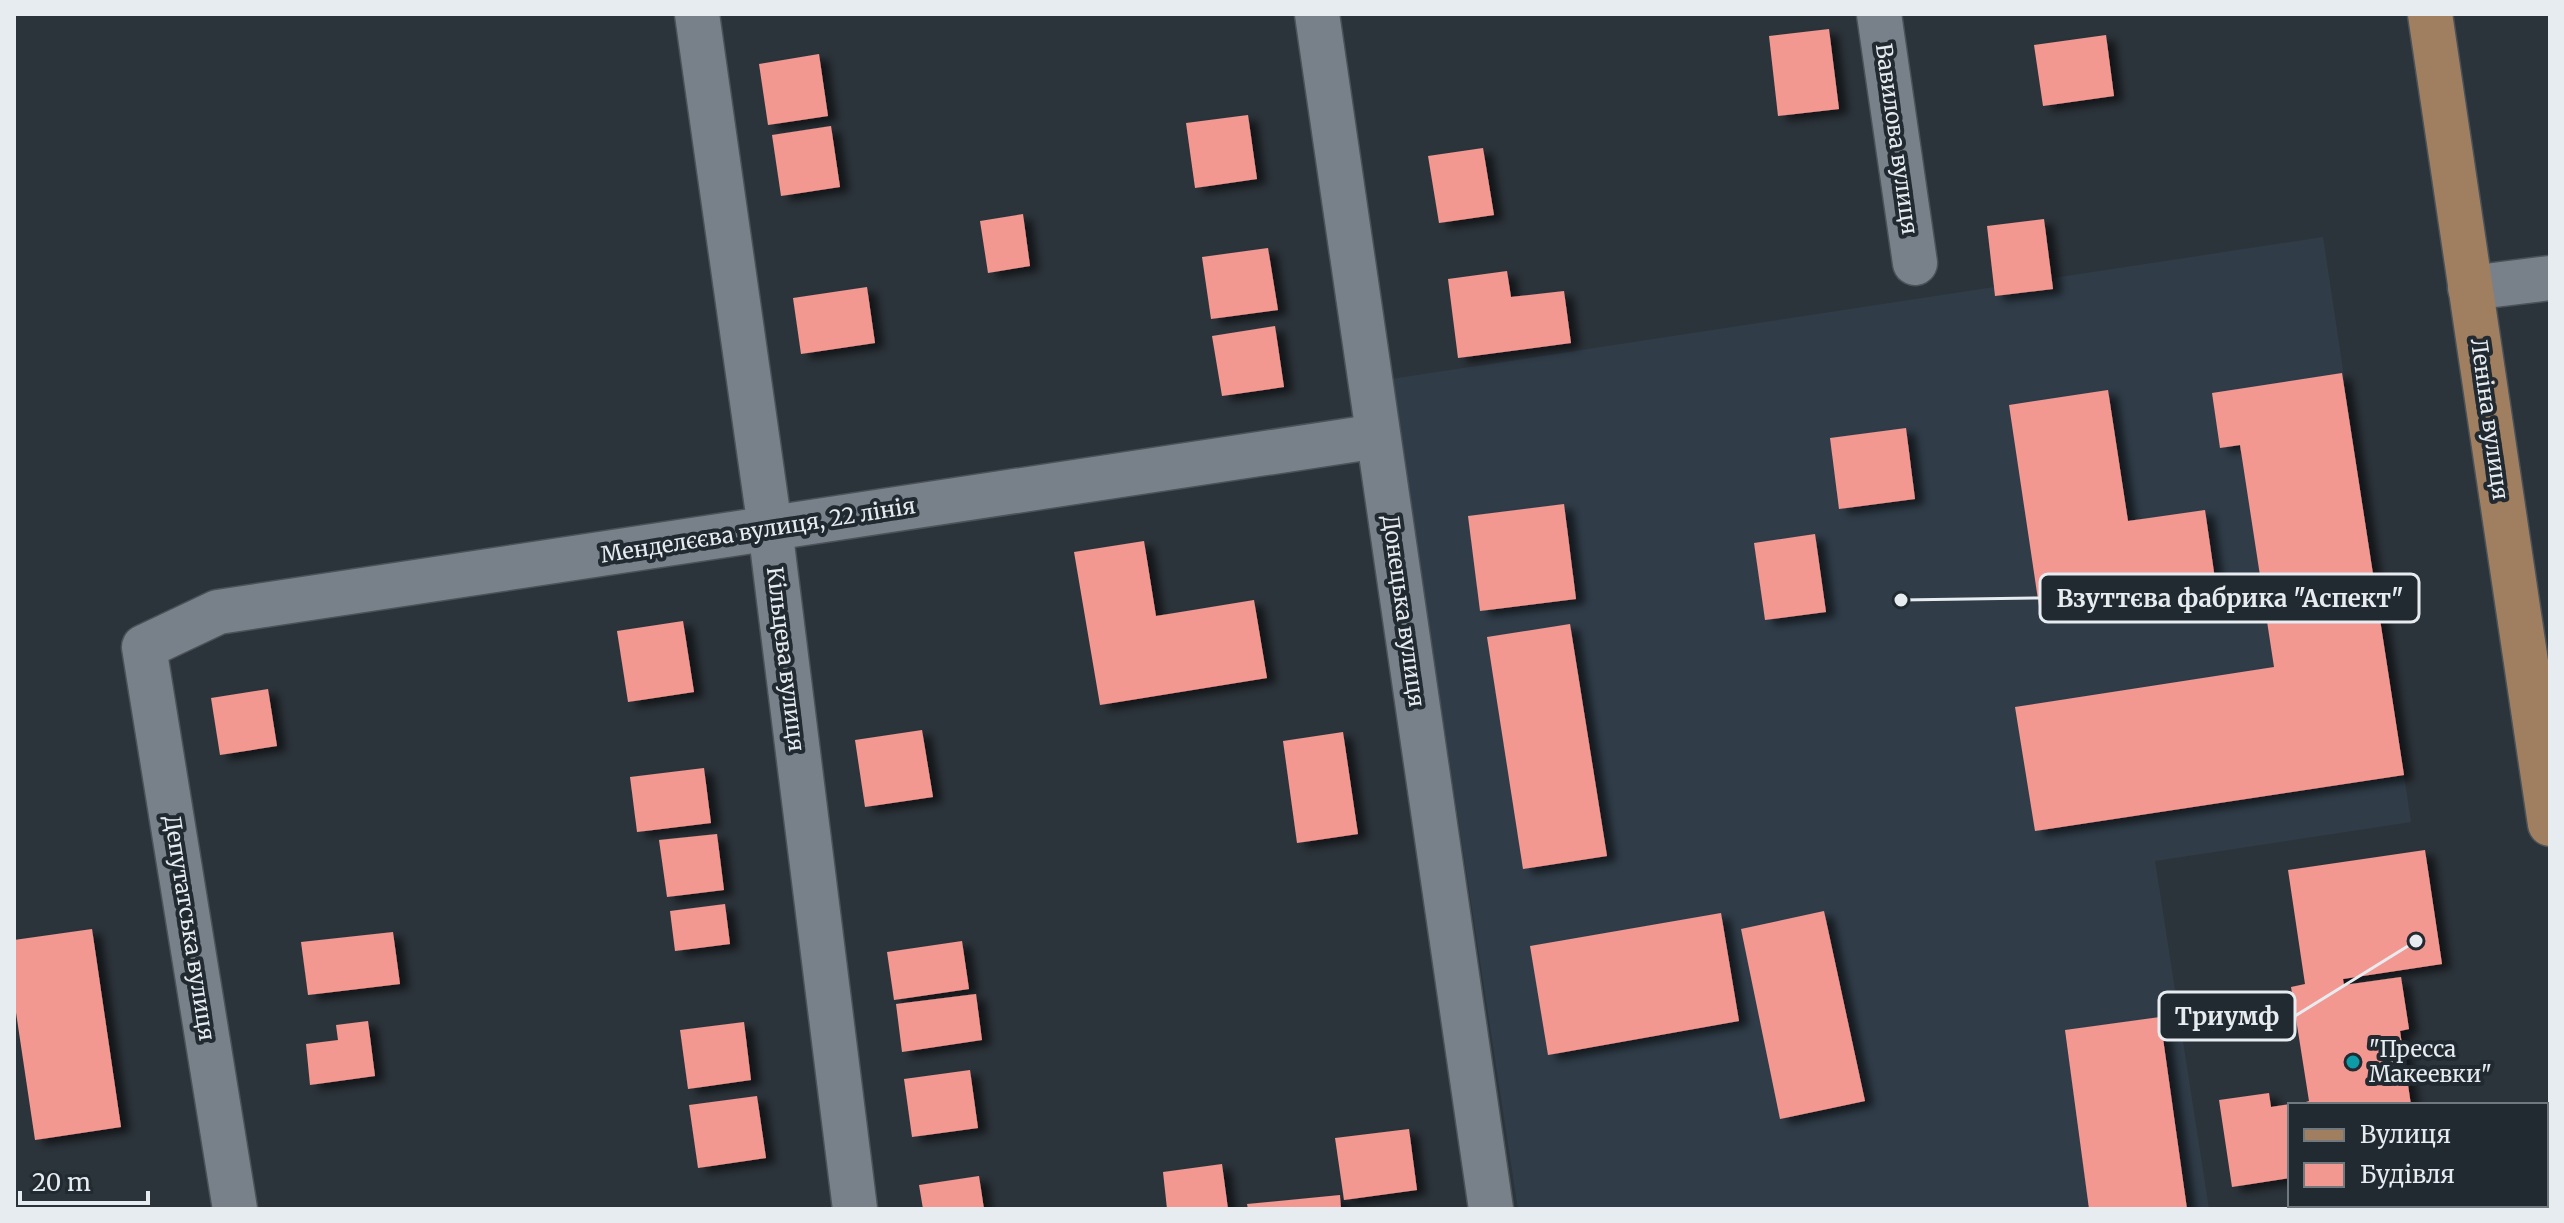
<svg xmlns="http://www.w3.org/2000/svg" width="2564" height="1223" viewBox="0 0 2564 1223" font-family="Merriweather,serif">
	<defs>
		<filter id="shadow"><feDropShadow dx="9" dy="5" stdDeviation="4" flood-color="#0009"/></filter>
	</defs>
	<rect width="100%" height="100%" fill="#2c343b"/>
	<!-- built -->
	<path fill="#303d49" d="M2323,237L2411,822L2155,861L2209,1209H1518L1391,379Z"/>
	<!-- building -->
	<g fill="#f39791" filter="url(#shadow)">
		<path d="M1829,29L1839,109L1778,116L1769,36Z"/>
		<path d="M2106,35L2114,96L2043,106L2034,45Z"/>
		<path d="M819,54L828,116L768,125L759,64Z"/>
		<path d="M1248,115L1257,179L1195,188L1186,123Z"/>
		<path d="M831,126L840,187L781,196L772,135Z"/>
		<path d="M1483,148L1494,215L1439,223L1428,156Z"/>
		<path d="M1023,214L1030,266L988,273L980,221Z"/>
		<path d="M2044,219L2053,289L1995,296L1987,226Z"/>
		<path d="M1268,248L1278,310L1211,319L1202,257Z"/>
		<path d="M1507,271L1511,297L1564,291L1571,343L1458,358L1448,279Z"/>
		<path d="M867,287L875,343L801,354L793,298Z"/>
		<path d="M1275,326L1284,387L1222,396L1212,336Z"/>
		<path d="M2342,373L2404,775L2035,831L2015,707L2274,667L2240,445L2220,448L2212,393Z"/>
		<path d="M2108,390L2128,521L2205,510L2216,586L2040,613L2009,405Z"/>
		<path d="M1906,428L1915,499L1839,509L1830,438Z"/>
		<path d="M1564,504L1576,599L1480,611L1468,516Z"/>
		<path d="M1815,534L1826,612L1765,620L1754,543Z"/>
		<path d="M1144,541L1156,616L1254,600L1267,678L1100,705L1074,552Z"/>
		<path d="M683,621L694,692L628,702L617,631Z"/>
		<path d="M1570,624L1607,856L1523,869L1487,637Z"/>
		<path d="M268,689L277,746L220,755L211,698Z"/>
		<path d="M922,730L933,797L865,807L855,740Z"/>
		<path d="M1343,732L1358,834L1297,843L1283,741Z"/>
		<path d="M704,768L711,823L637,832L630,777Z"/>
		<path d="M717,834L724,890L667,897L659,840Z"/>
		<path d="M2425,850L2442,964L2343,979L2344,985L2401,977L2409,1029L2400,1031L2411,1105H2296L2309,1101L2291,987L2305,984L2288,870Z"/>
		<path d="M725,904L730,944L675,951L670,911Z"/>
		<path d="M1824,911L1865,1101L1780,1119L1741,929Z"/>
		<path d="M1721,913L1739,1021L1548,1055L1530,946Z"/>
		<path d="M92,929L121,1127L35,1140L14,999V940Z"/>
		<path d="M393,932L400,984L308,995L301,942Z"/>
		<path d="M962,941L969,989L894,1000L887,952Z"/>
		<path d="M976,994L982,1040L902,1052L896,1004Z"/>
		<path d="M2160,1017L2187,1209H2089L2065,1030Z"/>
		<path d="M368,1021L375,1076L310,1085L306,1044L338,1040L336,1025Z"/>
		<path d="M744,1022L751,1080L688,1089L680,1030Z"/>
		<path d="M970,1070L978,1128L912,1137L904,1079Z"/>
		<path d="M2269,1093L2271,1107L2290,1104V1178L2232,1187L2219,1100Z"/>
		<path d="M757,1096L766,1158L698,1168L689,1105Z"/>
		<path d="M1409,1129L1417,1190L1344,1200L1335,1138Z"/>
		<path d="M1222,1164L1228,1209H1167L1163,1172Z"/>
		<path d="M979,1176L984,1209H923L919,1185Z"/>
		<path d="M1340,1195L1341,1209H1248L1247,1204Z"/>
	</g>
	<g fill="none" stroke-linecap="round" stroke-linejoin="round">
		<!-- minor casing -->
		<g stroke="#4b5258" stroke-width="47">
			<g id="minor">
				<path d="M697,14L770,528L855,1209"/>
				<path d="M1317,14L1491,1209"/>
				<path d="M1879,14L1915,263"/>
				<path d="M2470,288L2550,278"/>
				<path d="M235,1209L144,647L218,612L1378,436"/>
			</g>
		</g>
		<!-- major casing -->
		<g stroke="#4b5258" stroke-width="47">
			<path id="major" d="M2430,14L2550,824"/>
		</g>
		<!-- minor -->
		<use href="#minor" stroke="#78818a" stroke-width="44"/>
		<!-- major -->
		<use href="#major" stroke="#a07f61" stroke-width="44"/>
	</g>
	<!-- markers -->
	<circle fill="#0f9aa8" stroke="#222a31" stroke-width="3" cx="2353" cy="1062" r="8"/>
	<g text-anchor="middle" stroke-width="8" stroke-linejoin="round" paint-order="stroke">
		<!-- street labels -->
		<g font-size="22" fill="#e7ecf1" stroke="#222a31">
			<text transform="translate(1897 139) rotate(82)" y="8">Вавилова вулиця</text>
			<text transform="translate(2490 419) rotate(82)" y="8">Леніна вулиця</text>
			<text transform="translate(758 530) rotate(-9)" y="8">Менделєєва вулиця, 22 лінія</text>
			<text transform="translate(1404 611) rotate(82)" y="8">Донецька вулиця</text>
			<text transform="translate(786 659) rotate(83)" y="8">Кільцева вулиця</text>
			<text transform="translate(190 928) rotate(81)" y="8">Депутатська вулиця</text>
		</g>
		<!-- poi labels -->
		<g font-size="22" fill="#e7ecf1" stroke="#222a31" text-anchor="start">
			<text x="2369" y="1057">"Пресса<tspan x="2369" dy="25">Макеевки"</tspan></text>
		</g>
	</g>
	<!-- callouts -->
	<path fill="none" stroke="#e7ecf1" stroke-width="3" d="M1901 600L2040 598M2416 941L2295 1016"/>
	<g fill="#e7ecf1" stroke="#222a31" stroke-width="3">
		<circle cx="1901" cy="600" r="8"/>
		<circle cx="2416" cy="941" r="8"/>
	</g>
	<g fill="#222a31" stroke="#e7ecf1" stroke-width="3">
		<rect x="2040" y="574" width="379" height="48" rx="8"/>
		<rect x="2159" y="992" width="136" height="48" rx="8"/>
	</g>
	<g font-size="24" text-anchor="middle" font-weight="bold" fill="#e7ecf1">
		<text x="2230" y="607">Взуттєва фабрика "Аспект"</text>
		<text x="2227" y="1025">Триумф</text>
	</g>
	<!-- border -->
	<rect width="2564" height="1223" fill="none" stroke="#e7ecf1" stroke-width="32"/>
	<!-- legend -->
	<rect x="2288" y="1103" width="260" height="104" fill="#222a31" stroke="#71787e" stroke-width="2"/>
	<rect x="2304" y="1129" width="40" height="12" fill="#a07f61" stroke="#71787e" stroke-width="2"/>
	<text x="2360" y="1143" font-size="24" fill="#e7ecf1">Вулиця</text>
	<rect x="2304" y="1163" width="40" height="24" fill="#f39791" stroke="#71787e" stroke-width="2"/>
	<text x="2360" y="1183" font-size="24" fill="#e7ecf1">Будівля</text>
	<!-- scale -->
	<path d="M20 1191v12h128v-12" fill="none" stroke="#e7ecf1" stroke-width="4"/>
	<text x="32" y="1191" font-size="24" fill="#e7ecf1" stroke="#222a31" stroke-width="6" paint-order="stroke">20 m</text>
</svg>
